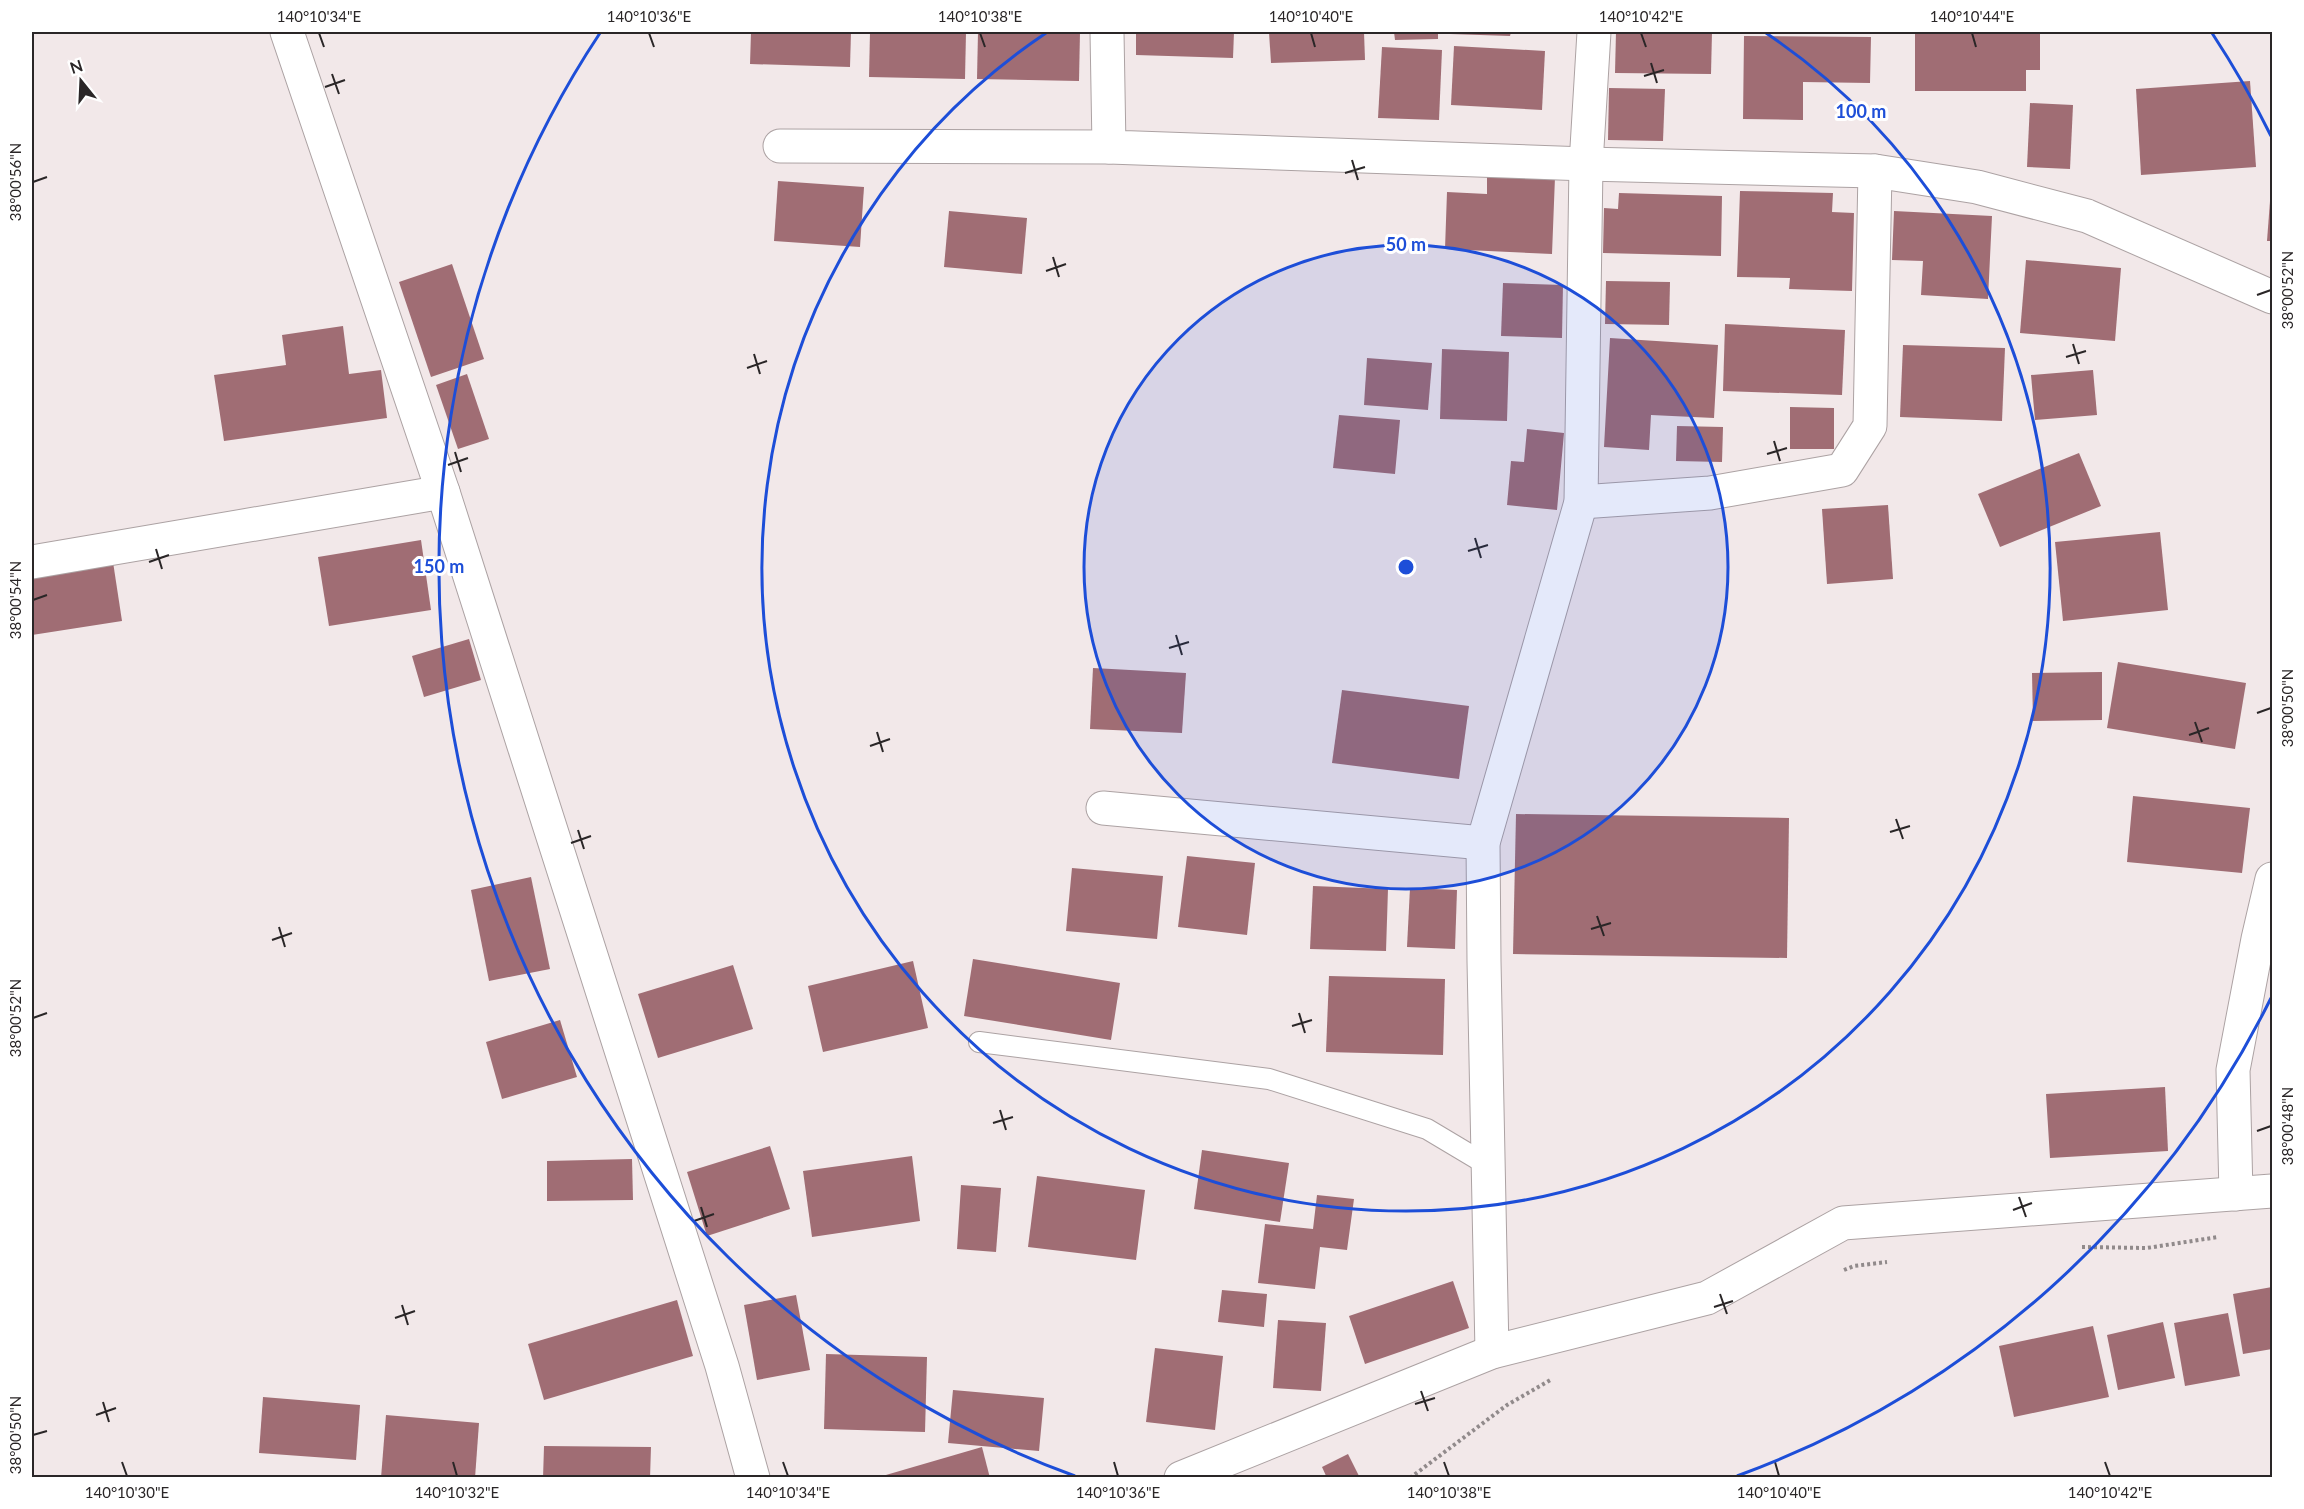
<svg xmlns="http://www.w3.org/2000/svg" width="2304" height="1509" viewBox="0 0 2304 1509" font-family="Lato,sans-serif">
	<rect width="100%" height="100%" fill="#f2e8e9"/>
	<!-- building -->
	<g fill="#a06d74">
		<path d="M751,32H851L850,67L750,64Z"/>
		<path d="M870,32H966L965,79L869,77Z"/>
		<path d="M978,32H1080L1079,81L977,79Z"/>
		<path d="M1136,32H1234L1233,58L1136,55Z"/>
		<path d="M1269,32H1364L1365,60L1271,63Z"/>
		<path d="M1394,32H1438V39L1395,40Z"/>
		<path d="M1450,32H1511L1510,36L1450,34Z"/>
		<path d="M1616,32H1712L1711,74L1615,73Z"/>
		<path d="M1915,32H2040V70H2026V91H1915Z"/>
		<path d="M1744,36L1871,37L1870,83L1803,82V120L1743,119Z"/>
		<path d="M1454,46L1545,51L1542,110L1451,105Z"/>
		<path d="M1382,47L1442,50L1439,120L1378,118Z"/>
		<path d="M2250,81L2256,167L2141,175L2136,89Z"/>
		<path d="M1609,88L1665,89L1663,141L1608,140Z"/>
		<path d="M2030,103L2073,105L2070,169L2027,167Z"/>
		<path d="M1487,175L1555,177L1552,254L1445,249L1447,192L1487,194Z"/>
		<path d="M778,181L864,187L860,247L774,241Z"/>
		<path d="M2271,188H2272V241H2267Z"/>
		<path d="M1740,191L1833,193L1832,212L1854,213L1852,291L1789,289L1790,278L1737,277Z"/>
		<path d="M1619,193L1722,196L1721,256L1603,253L1604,208L1618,209Z"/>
		<path d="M949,211L1027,218L1022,274L944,267Z"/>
		<path d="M1894,211L1992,216L1988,299L1921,295L1923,261L1892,260Z"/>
		<path d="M2026,260L2121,268L2115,341L2020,333Z"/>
		<path d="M452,264L484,359L431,377L399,282Z"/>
		<path d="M1606,281L1670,282L1669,325L1605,324Z"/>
		<path d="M1503,283L1563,285L1562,338L1501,336Z"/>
		<path d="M1725,324L1845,330L1842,395L1723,391Z"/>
		<path d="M343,326L349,374L381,370L387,418L224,441L214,375L286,365L282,335Z"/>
		<path d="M1610,338L1718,345L1714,418L1651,415L1649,450L1604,447Z"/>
		<path d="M1903,345L2005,348L2002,421L1900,417Z"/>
		<path d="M1442,349L1509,352L1507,421L1440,419Z"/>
		<path d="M1367,358L1432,363L1428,410L1364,405Z"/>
		<path d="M2093,370L2097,415L2035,420L2031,375Z"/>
		<path d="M467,374L489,439L458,449L436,385Z"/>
		<path d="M1790,407L1834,408V449H1790Z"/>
		<path d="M1339,415L1400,420L1395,474L1333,468Z"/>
		<path d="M1677,426L1723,427L1722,462L1676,461Z"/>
		<path d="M1527,429L1564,433L1557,510L1507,505L1511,461L1524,462Z"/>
		<path d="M2079,453L2101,506L2000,547L1978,494Z"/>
		<path d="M1888,505L1893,579L1827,584L1822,509Z"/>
		<path d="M2160,532L2168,610L2063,621L2055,542Z"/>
		<path d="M421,540L431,610L329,626L318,557Z"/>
		<path d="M113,562L122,621L32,635V574Z"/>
		<path d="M469,639L481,680L424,697L412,656Z"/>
		<path d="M2118,662L2246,683L2235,749L2107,728Z"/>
		<path d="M1093,668L1186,673L1182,733L1090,729Z"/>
		<path d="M2102,672V720L2033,721L2032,673Z"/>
		<path d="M1342,690L1469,706L1459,779L1332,763Z"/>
		<path d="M2133,796L2250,808L2242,873L2127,862Z"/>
		<path d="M1516,814L1789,818L1787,958L1513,954Z"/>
		<path d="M1187,856L1255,863L1247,935L1178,927Z"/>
		<path d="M1072,868L1163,876L1157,939L1066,931Z"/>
		<path d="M531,877L550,969L489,981L471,890Z"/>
		<path d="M1313,886L1388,889L1386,951L1310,949Z"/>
		<path d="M1410,888L1457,890L1455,949L1407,947Z"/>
		<path d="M973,959L1120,983L1111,1040L964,1016Z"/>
		<path d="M913,961L928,1028L823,1052L808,986Z"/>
		<path d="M733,965L753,1029L658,1058L638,994Z"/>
		<path d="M1329,976L1445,979L1443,1055L1326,1052Z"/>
		<path d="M560,1020L577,1077L502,1099L486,1042Z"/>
		<path d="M2165,1087L2168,1151L2050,1158L2046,1094Z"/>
		<path d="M770,1146L790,1209L707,1236L687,1172Z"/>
		<path d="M1202,1150L1289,1163L1280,1222L1194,1209Z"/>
		<path d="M912,1156L920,1221L812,1237L803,1171Z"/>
		<path d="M632,1159L633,1200L547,1201V1161Z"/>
		<path d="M1037,1176L1145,1190L1136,1260L1028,1247Z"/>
		<path d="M961,1185L1001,1188L996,1252L957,1249Z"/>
		<path d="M1317,1195L1354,1199L1347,1250L1320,1247L1315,1289L1258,1283L1265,1224L1313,1229Z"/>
		<path d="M1453,1281L1469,1328L1365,1364L1349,1316Z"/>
		<path d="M2272,1287V1349L2243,1354L2233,1294Z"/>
		<path d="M1222,1290L1267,1294L1264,1327L1218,1322Z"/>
		<path d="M796,1295L810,1370L757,1380L744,1305Z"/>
		<path d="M677,1300L693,1356L544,1400L528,1344Z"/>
		<path d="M2228,1313L2240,1376L2185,1386L2174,1323Z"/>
		<path d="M1278,1320L1326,1323L1321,1391L1273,1388Z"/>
		<path d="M2163,1322L2175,1378L2118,1390L2107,1335Z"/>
		<path d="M2093,1326L2109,1397L2014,1417L1999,1346Z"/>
		<path d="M1155,1348L1223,1356L1215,1430L1146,1422Z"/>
		<path d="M826,1354L927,1357L925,1432L824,1429Z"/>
		<path d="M953,1390L1044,1398L1039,1451L948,1443Z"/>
		<path d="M263,1397L360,1405L356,1460L259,1453Z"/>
		<path d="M386,1415L479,1423L475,1478H381Z"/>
		<path d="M544,1446L651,1447L650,1478H543Z"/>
		<path d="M982,1447L990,1478H879V1477Z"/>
		<path d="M1348,1454L1360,1478H1327L1322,1467Z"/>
	</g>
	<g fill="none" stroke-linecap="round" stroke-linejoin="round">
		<!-- lane casing -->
		<g stroke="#aca2a3" stroke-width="22">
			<path id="lane" d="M979,1042L1269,1079L1427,1129L1489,1166"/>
		</g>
		<!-- street casing -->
		<g stroke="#aca2a3" stroke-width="35">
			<g id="street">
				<path d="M287,32L443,492L722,1366L753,1478"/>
				<path d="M1107,32L1109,147L1586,164L1875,171L1977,187L2087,216L2272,297"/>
				<path d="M780,146L1109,147"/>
				<path d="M1581,502L1710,493L1842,470L1870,426L1875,171"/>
				<path d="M32,562L443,492"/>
				<path d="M1103,808L1483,843"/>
				<path d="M2236,1194L2233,1070L2258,939L2272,879"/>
				<path d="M1492,1352L1484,961L1483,843L1581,502L1586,164L1594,32"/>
				<path d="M1181,1478L1492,1352L1707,1298L1843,1223L2272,1191"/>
			</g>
		</g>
		<!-- path -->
		<g stroke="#918a8b" stroke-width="4" stroke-dasharray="3 3" stroke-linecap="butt">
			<path d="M2082,1247L2147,1248L2218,1237"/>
			<path d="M1844,1270L1854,1266L1887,1262"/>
			<path d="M1410,1478L1507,1405L1552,1379"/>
		</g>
		<!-- lane -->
		<use href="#lane" stroke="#fff" stroke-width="20"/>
		<!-- street -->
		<use href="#street" stroke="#fff" stroke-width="33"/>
	</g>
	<!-- ticks -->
	<path fill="none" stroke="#2a2627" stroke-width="2" d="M319,33L324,47M649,33L654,47M980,33L985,47M1311,33L1315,47M1641,33L1646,47M1972,33L1976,47M1651,63L1657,83M332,74L339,94M1644,76L1664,70M325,87L345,80M1352,160L1358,180M1345,173L1365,167M33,182L47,177M1053,257L1059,277M1046,271L1066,264M2257,295L2271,290M2073,344L2079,364M754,354L760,374M2066,357L2086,351M747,368L767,361M1774,441L1780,461M455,452L461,472M1767,454L1787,448M448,465L468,458M1475,538L1481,558M156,549L162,569M1468,551L1488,545M149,562L169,555M33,600L47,595M1176,635L1182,655M1169,648L1189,642M2257,713L2271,708M2195,722L2202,742M877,732L883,752M2189,735L2209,728M870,746L890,739M1896,819L1903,839M578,830L584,849M1890,832L1910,826M571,843L591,836M1597,916L1604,936M279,927L285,947M1591,929L1611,923M272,940L292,933M1299,1013L1305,1033M33,1018L47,1013M1292,1026L1312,1020M1000,1110L1006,1130M993,1123L1013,1117M2257,1131L2271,1126M2019,1197L2026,1217M701,1207L707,1227M2013,1210L2032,1203M694,1221L714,1214M1720,1294L1727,1314M402,1305L408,1325M1714,1307L1733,1301M395,1318L415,1311M1421,1391L1428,1411M103,1402L109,1422M1415,1404L1435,1398M96,1415L116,1408M33,1435L47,1431M122,1462L127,1476M453,1462L457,1476M783,1462L788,1476M1114,1462L1118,1476M1444,1462L1449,1476M1775,1462L1779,1476M2105,1462L2110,1476"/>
	<!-- distance rings -->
	<circle cx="1406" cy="567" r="322" fill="#1d4ed8" fill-opacity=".12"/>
	<g fill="none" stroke="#1d4ed8" stroke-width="3">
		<circle cx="1406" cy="567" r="322"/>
		<path d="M1766 33A644 644 0 1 1 1046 33"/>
		<path d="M2271 998A967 967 0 0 1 1737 1476M1075 1476A967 967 0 0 1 600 33M2212 33A967 967 0 0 1 2271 136"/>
	</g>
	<circle cx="1406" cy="567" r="9" fill="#1d4ed8" stroke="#fff" stroke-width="3"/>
	<g font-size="18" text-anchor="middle" font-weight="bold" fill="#1d4ed8" stroke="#fff" stroke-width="6" stroke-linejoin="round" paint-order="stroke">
		<text x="1861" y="118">100 m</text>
		<text x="1406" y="251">50 m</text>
		<text x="439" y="573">150 m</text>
	</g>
	<!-- border -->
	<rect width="2304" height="1509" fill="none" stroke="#ffffff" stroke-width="66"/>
	<!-- north arrow -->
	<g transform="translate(81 81) rotate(342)" stroke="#ffffff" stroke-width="4.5" paint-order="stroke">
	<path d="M0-4.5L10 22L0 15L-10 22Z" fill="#2a2627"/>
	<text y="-9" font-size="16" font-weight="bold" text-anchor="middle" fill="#2a2627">N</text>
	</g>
	<rect x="33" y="33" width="2238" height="1443" fill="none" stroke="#2a2627" stroke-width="2"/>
	<g font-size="15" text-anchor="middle" fill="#2a2627">
		<text x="319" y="22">140°10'34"E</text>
		<text x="649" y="22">140°10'36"E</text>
		<text x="980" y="22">140°10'38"E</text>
		<text x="1311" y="22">140°10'40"E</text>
		<text x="1641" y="22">140°10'42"E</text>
		<text x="1972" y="22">140°10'44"E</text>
		<text transform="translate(16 182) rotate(-90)" y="5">38°00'56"N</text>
		<text transform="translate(2288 290) rotate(-90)" y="5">38°00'52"N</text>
		<text transform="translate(16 600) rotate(-90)" y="5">38°00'54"N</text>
		<text transform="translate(2288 708) rotate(-90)" y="5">38°00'50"N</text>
		<text transform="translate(16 1018) rotate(-90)" y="5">38°00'52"N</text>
		<text transform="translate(2288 1126) rotate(-90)" y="5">38°00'48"N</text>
		<text transform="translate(16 1435) rotate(-90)" y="5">38°00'50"N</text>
		<text x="127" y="1498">140°10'30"E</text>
		<text x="457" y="1498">140°10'32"E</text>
		<text x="788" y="1498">140°10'34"E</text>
		<text x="1118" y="1498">140°10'36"E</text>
		<text x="1449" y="1498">140°10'38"E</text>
		<text x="1779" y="1498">140°10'40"E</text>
		<text x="2110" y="1498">140°10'42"E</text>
	</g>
</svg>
